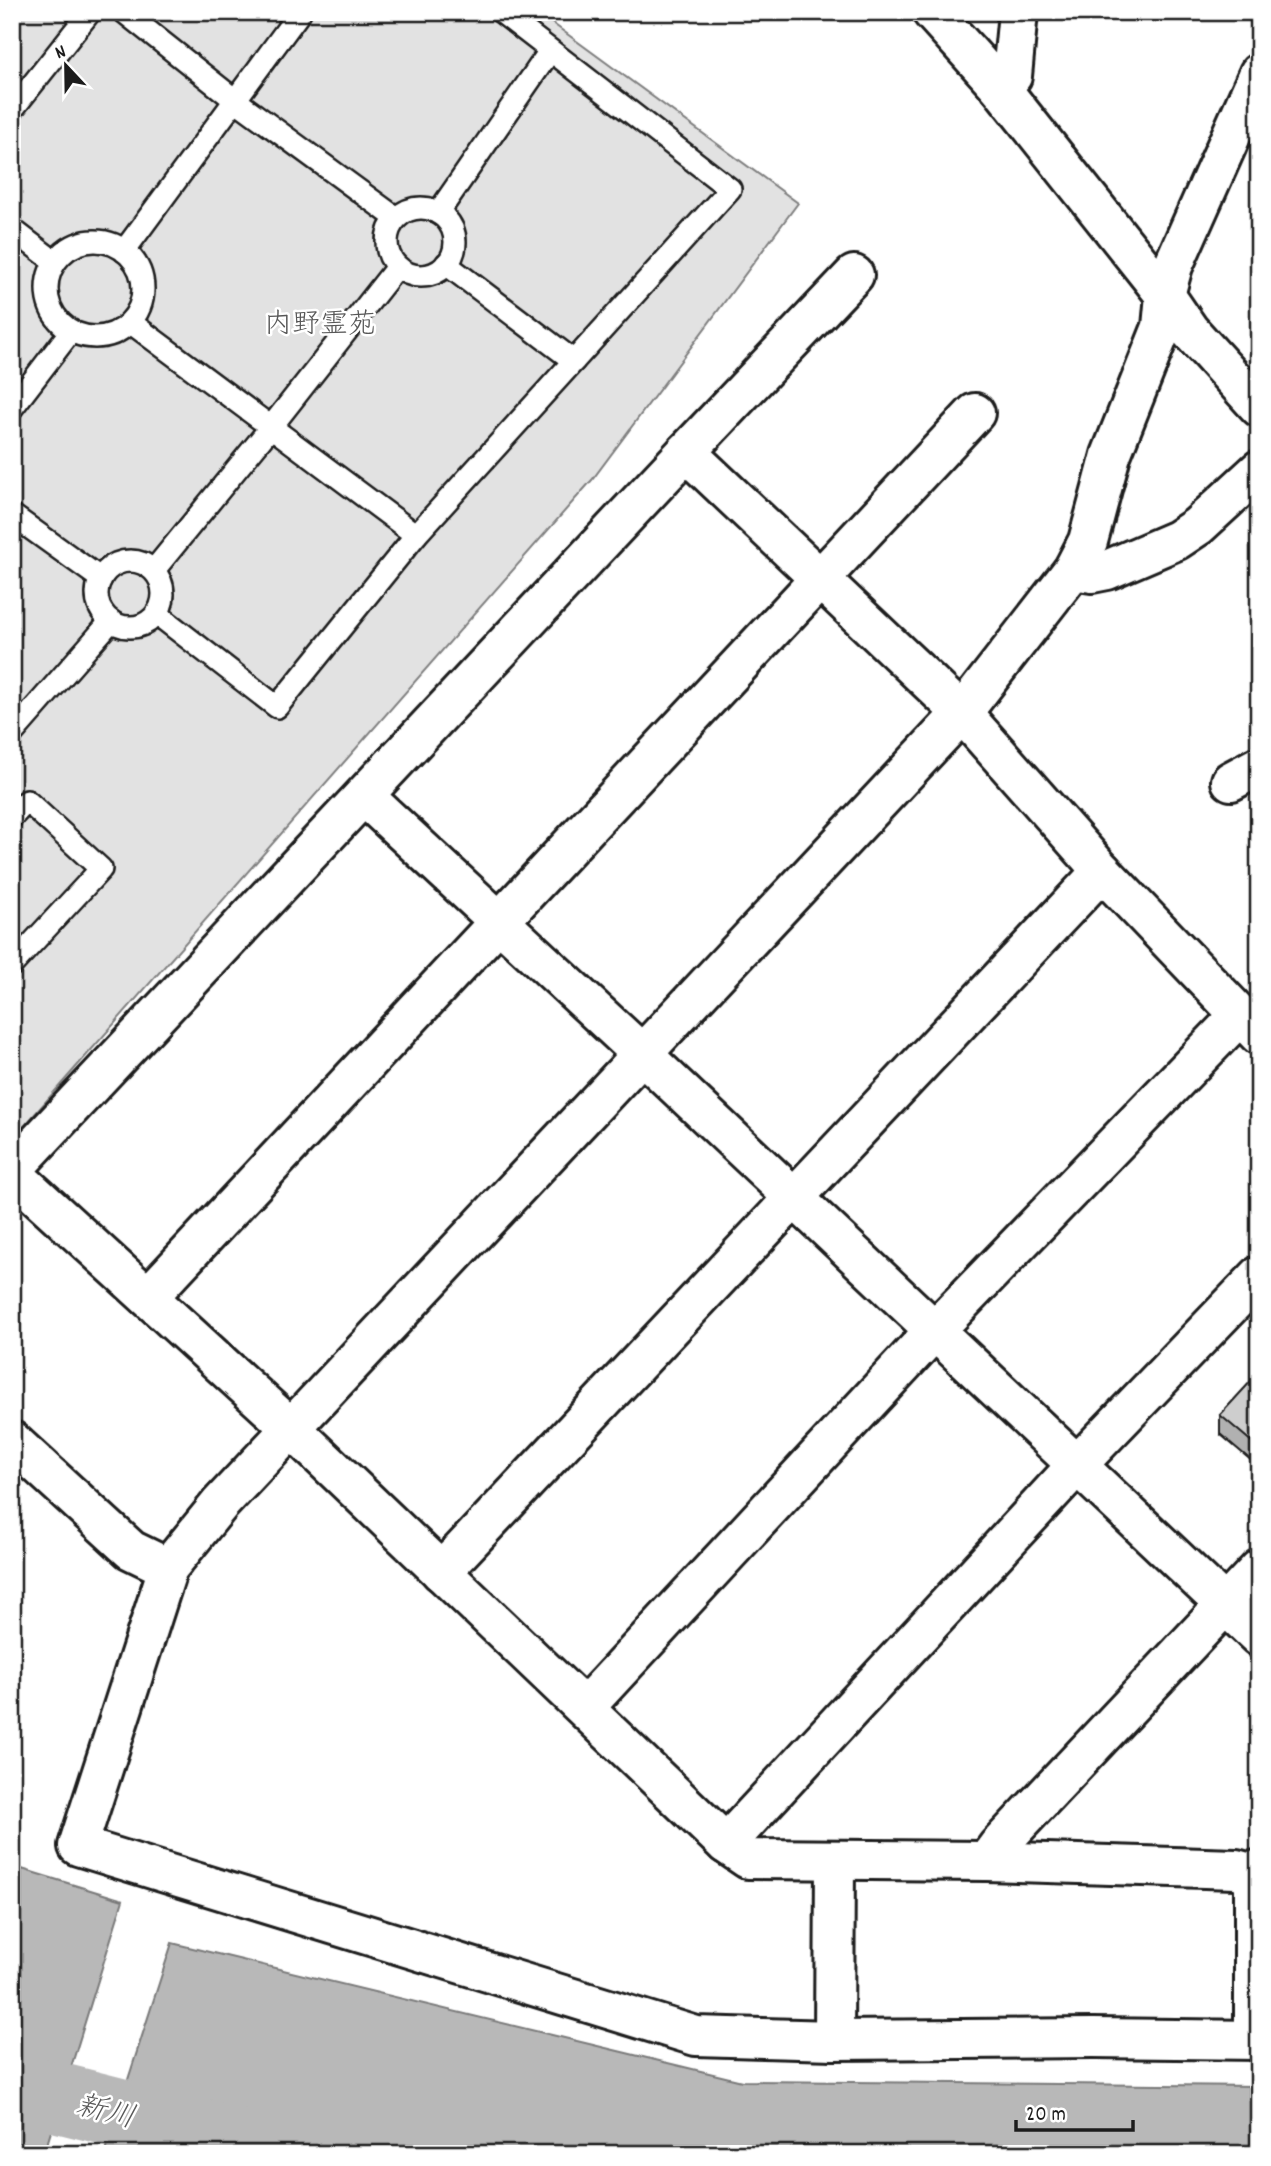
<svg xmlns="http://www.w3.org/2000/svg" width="1271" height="2166" viewBox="0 0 1271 2166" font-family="Dekko,'Klee One',sans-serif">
	<rect width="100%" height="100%" fill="#fff"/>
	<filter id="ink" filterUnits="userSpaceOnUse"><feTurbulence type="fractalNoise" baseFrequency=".0143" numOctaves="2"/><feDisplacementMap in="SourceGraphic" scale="14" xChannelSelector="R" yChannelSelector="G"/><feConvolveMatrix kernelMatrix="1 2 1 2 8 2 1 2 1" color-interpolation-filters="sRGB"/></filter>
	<g filter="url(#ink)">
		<!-- green -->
		<path fill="#e2e2e2" stroke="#7f7f7f" stroke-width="2" d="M12,12H537L798,203L592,480L12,1140Z"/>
		<!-- water -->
		<g fill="#b8b8b8" stroke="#7a7a7a" stroke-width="2">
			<path d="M12,1866L123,1900L44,2154H12Z"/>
			<path d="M172,1943L742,2081L1259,2086V2154H104Z"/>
		</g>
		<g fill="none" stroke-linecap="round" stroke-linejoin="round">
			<!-- river -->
			<path stroke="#b8b8b8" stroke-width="70" d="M12,2086L282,2154"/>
			<!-- service casing -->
			<g stroke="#1c1c1c" stroke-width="26">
				<g id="service">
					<path d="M124,12L235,100L396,218"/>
					<path d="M12,110L90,12"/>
					<circle cx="421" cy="242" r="34"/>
					<path d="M438,213L550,51"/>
					<path d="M12,229L55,262"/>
					<circle cx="95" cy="289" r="48"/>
					<path d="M124,251L300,12"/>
					<path d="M446,264L574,361"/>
					<path d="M130,322L416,535"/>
					<path d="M12,408L71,331"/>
					<path d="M12,515L101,579"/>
					<circle cx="130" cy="594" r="33"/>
					<path d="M154,570L271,427L397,267"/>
					<path d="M157,614L277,707L416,535L730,189L501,12"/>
					<path d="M12,734L111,621"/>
					<path d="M12,817L27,801L101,869L12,965"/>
				</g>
			</g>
			<!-- minor casing -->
			<g stroke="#1c1c1c" stroke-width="44">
				<g id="minor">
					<path d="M1259,73L1173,266L1165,295L1162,327L1111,455L1088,541L1073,570L962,713L220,1504L168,1568L78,1846L696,2036L834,2040L1093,2038L1259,2040"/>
					<path d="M999,86L1012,76L1018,12"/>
					<path d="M1165,295L1189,330L1259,407"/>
					<path d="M686,452L854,275"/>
					<path d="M1073,570L1092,573L1107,570L1177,540L1198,526L1259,470"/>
					<path d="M1231,781L1259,766"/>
					<path d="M364,796L642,1054L1259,1637"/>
					<path d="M12,1170L686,452L962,713L1102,871L1259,1035"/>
					<path d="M12,1173L292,1429L726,1844L748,1859L987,1861L998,1846L1259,1569"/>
					<path d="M148,1297L975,413"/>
					<path d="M12,1441L131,1550L168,1568"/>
					<path d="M441,1572L1102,871"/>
					<path d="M585,1707L934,1331L1240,1015"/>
					<path d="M726,1844L1076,1466L1259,1276"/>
					<path d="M987,1861L1236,1869L1254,1874"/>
					<path d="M834,2040L835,1860"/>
					<path d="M1254,2040V1874L1259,1869"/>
				</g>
			</g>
			<!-- tertiary casing -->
			<g stroke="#1c1c1c" stroke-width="44">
				<path id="tertiary" d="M932,12L999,86L1165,295"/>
			</g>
			<!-- service -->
			<use href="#service" stroke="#fff" stroke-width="21"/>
			<!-- minor -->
			<use href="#minor" stroke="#fff" stroke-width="38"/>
			<!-- tertiary -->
			<use href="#tertiary" stroke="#fff" stroke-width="38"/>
		</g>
		<!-- wall -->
		<path fill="#b1b1b1" stroke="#1c1c1c" stroke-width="2" d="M1259,1384V1467L1220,1434V1415Z"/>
		<!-- building -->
		<path fill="#cecece" stroke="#1c1c1c" stroke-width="2" d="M1253,1379L1259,1384V1448L1220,1415Z"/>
	</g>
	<g text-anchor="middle" stroke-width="5" stroke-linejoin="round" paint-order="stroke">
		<!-- park labels -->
		<g font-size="28" fill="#575757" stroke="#fff">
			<text x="320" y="332">内野霊苑</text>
		</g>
		<!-- water labels -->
		<g font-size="30" font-style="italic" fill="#5a5a5a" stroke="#fff">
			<text transform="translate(106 2110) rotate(14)" y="10">新川</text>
		</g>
	</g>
	<!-- margin -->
	<rect width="1271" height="2166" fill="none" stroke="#fff" stroke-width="42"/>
	<rect x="21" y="21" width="1229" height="2124" fill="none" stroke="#1c1c1c" stroke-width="2.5" filter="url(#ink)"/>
	<!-- north arrow -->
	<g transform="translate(66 66) rotate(338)" stroke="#ffffff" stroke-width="5" paint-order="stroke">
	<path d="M0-5L12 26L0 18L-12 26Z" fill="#1c1c1c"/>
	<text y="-10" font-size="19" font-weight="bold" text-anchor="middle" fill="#1c1c1c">N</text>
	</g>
	<!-- scale -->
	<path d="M1016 2120v10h117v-10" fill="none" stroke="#1c1c1c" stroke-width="3.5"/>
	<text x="1026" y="2120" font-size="21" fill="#1c1c1c" stroke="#ffffff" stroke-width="5" paint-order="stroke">20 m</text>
</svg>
